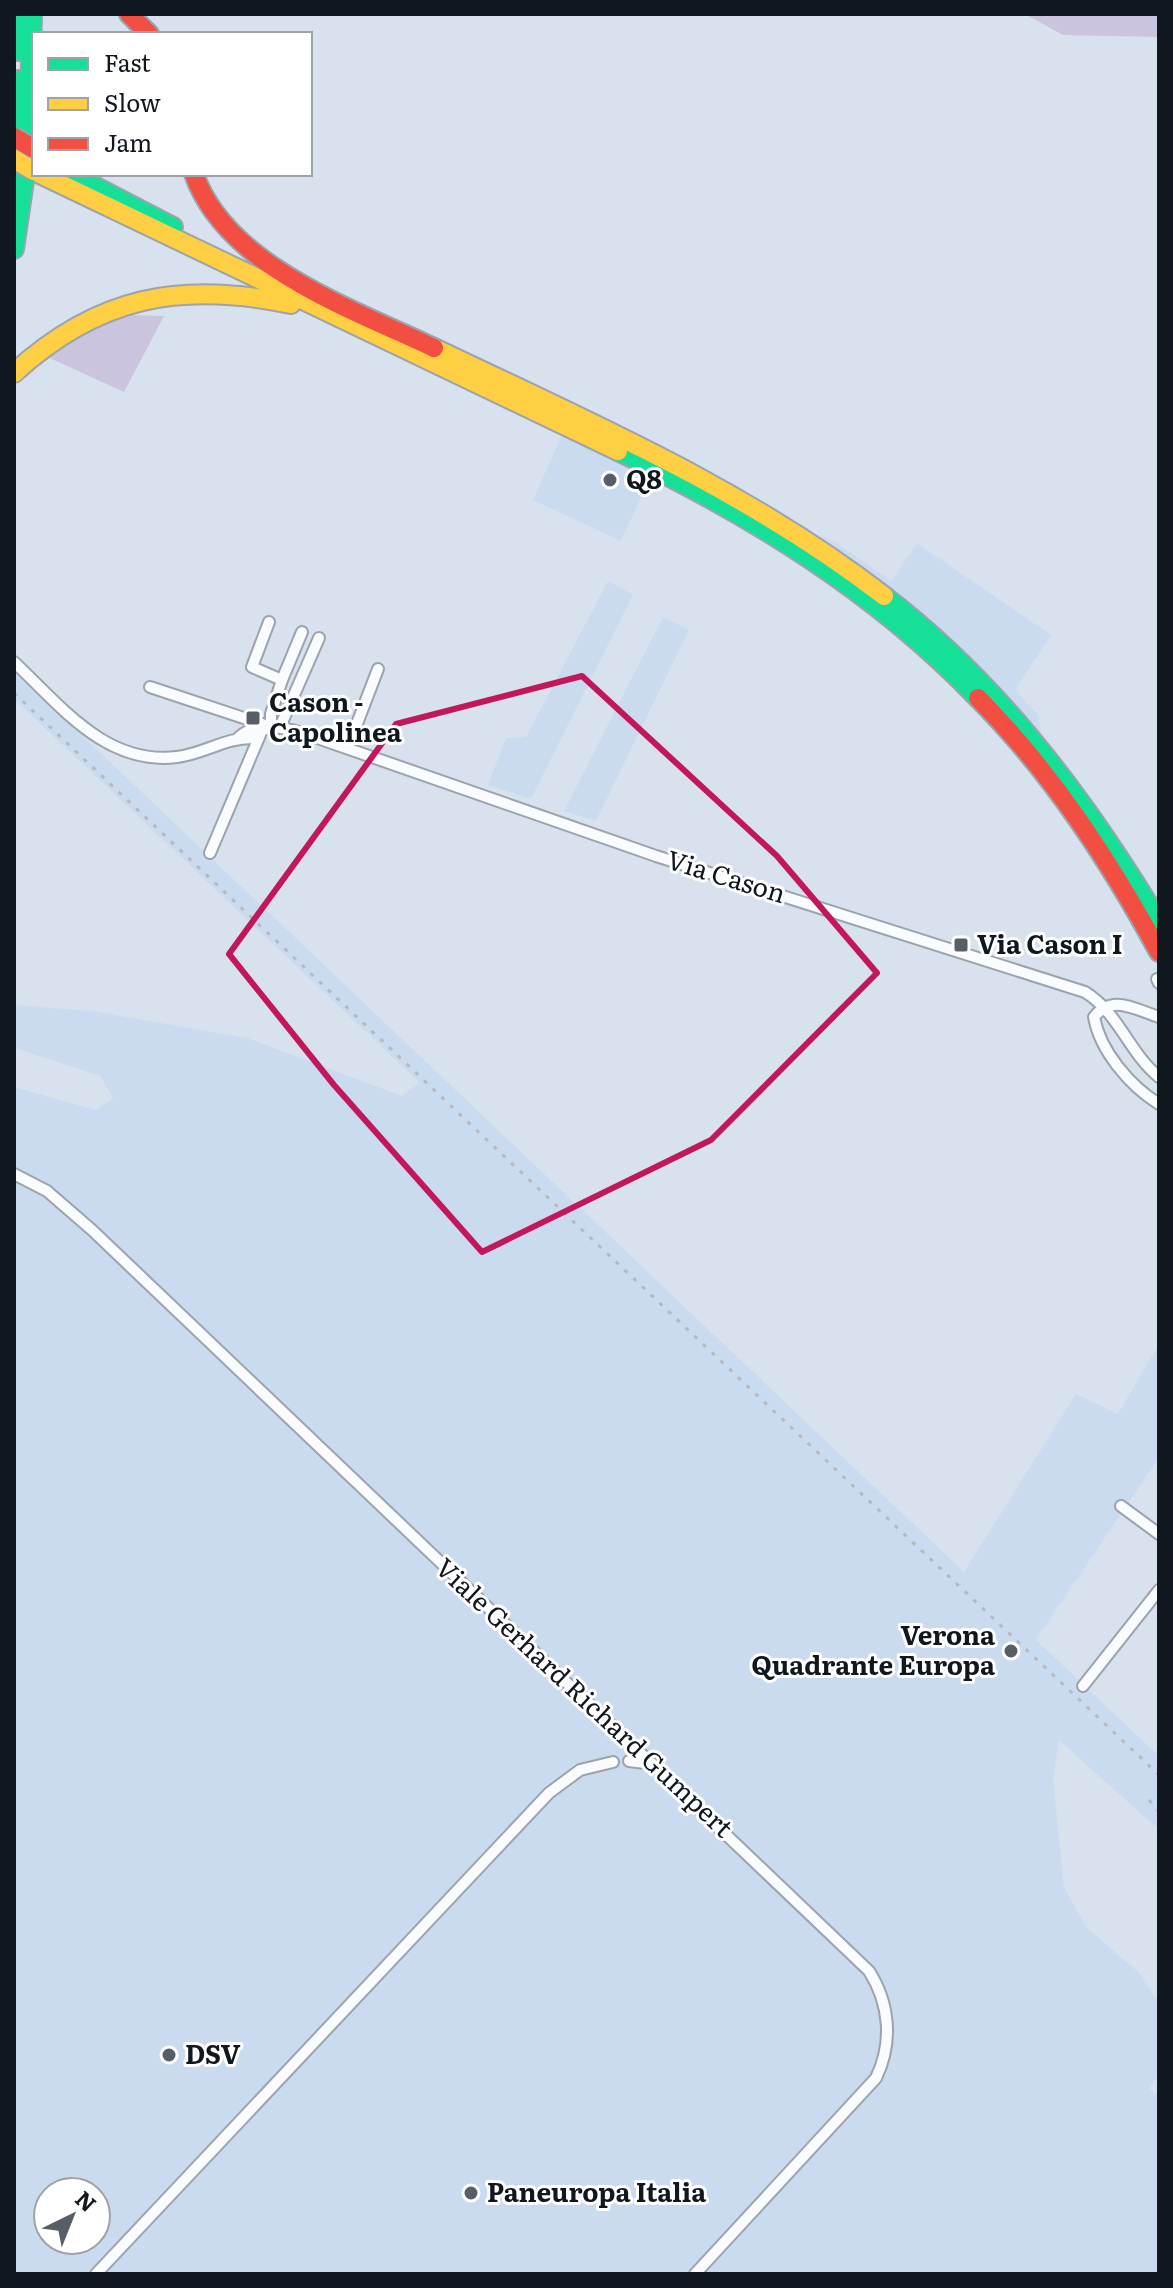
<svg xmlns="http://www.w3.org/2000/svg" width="1173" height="2288" viewBox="0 0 1173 2288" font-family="Literata,serif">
	<rect width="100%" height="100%" fill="#d8e2ee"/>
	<!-- built -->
	<g fill="#cadbf0" fill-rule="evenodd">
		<path d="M562,435L651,476L621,541L533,500Z"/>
		<path d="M811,532L834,541L891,581L917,543L1051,635L1015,690L1038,715L1042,739L941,630Z"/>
		<path d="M608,581L633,595L531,799L488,785L506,738L526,737Z"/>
		<path d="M663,617L689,630L596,821L564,811Z"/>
		<path d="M14,671L964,1572L1076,1394L1118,1414L1159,1344V1457L1036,1640L1159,1756V1830L1059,1740L1053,1779L1064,1887L1086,1927L1138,1972L1159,2003V2075L1149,2088L1159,2097V2274H14V1087L96,1110L113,1098L100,1076L15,1048L14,1055V1005L92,1011L247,1038L402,1096L420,1083L14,699ZM48,2192H96V2240H48Z"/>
	</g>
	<!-- green -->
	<g fill="#cac4de">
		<path d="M1025,14H1159V37L1063,35Z"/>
		<path d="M129,315L164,316L124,392L43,355L103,318Z"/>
	</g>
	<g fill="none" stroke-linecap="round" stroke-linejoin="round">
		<!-- street casing -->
		<g stroke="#9ca3ad" stroke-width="14">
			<g id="street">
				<path d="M269,622L252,667L282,680L271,714V727"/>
				<path d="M14,662C61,706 106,766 177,757C204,754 226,737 254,738L266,728"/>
				<path d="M282,680L302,632"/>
				<path d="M150,687L265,725"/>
				<path d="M280,727L319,638"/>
				<path d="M239,737C257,721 281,727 303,733L656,856L1085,992C1119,1013 1129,1053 1159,1077"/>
				<path d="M348,747L378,669"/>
				<path d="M210,853L260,735"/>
				<path d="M1157,979L1159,983"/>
				<path d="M1159,1017C1134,1009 1112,994 1094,1017C1100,1051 1130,1086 1159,1104"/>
				<path d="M14,1174L47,1191L92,1230L869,1971C890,2004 893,2043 876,2078L695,2274"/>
				<path d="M1121,1506L1159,1534"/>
				<path d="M1083,1686L1159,1590"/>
				<path d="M629,1761L653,1764"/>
				<path d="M96,2274L549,1793L580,1770L613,1762"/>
			</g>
		</g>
		<!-- fast casing -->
		<g stroke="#9ca3ad" stroke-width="22">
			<g id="fast">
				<path d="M18,14V51"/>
				<path d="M14,167L18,80"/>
				<path d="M71,174L173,227"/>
				<path d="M14,249L29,147L32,14"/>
				<path d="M618,451C751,515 875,591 978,698"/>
				<path d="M884,596C999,684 1085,799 1159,922"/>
			</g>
		</g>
		<!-- slow casing -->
		<g stroke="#9ca3ad" stroke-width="22">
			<g id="slow">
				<path d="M40,174L618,451"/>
				<path d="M434,348C589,422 747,490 884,596"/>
				<path d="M14,373C98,296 181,281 291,304"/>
			</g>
		</g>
		<!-- jam casing -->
		<g stroke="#9ca3ad" stroke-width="22">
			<g id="jam">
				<path d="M129,14L149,34"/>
				<path d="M194,174C226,266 352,309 434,348"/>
				<path d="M978,698C1052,773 1109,860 1159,952"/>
			</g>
		</g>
		<!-- street -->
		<use href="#street" stroke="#f9fbfc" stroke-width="10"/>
		<!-- fast -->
		<use href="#fast" stroke="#16e098" stroke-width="18"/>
		<!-- slow -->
		<use href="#slow" stroke="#ffcf43" stroke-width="18"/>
		<!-- jam -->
		<use href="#jam" stroke="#f24e42" stroke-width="18"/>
		<!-- rail -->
		<g stroke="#b7b9bd" stroke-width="3" stroke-dasharray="4 8" stroke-linecap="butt">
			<path d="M14,693L1159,1775"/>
			<path d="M1149,1800L1159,1812"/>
		</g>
		<!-- slow-bridge casing -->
		<g stroke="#9ca3ad" stroke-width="22" stroke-linecap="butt">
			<path id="slow-bridge" d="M14,159L34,171"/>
		</g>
		<!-- jam-bridge casing -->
		<g stroke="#9ca3ad" stroke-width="22" stroke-linecap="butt">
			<path id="jam-bridge" d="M14,137L34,149"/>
		</g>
		<!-- slow-bridge -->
		<use href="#slow-bridge" stroke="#ffcf43" stroke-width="18"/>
		<!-- jam-bridge -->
		<use href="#jam-bridge" stroke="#f24e42" stroke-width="18"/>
	</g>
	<!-- marked area -->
	<path fill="none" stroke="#c2185b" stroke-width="6" stroke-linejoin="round" d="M582,676L777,856L877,973L711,1140L482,1252L334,1085L229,954L396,724Z"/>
	<!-- markers -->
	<g fill="#575e67" stroke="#fff" stroke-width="3">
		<circle cx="610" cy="480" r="8"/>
		<rect x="245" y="710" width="16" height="16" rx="4"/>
		<rect x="953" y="937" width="16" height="16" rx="4"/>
		<circle cx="1011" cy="1651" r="8"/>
		<circle cx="169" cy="2055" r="8"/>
		<circle cx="471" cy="2193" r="8"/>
	</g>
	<g text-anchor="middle" stroke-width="6" stroke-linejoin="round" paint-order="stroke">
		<!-- poi labels -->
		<g font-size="26" font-weight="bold" fill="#11171f" stroke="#fff" text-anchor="start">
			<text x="626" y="489">Q8</text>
			<text x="269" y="712">Cason -<tspan x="269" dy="30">Capolinea</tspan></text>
			<text x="977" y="954">Via Cason I</text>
			<text x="995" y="1645" text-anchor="end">Verona<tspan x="995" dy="30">Quadrante Europa</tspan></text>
			<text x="185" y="2064">DSV</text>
			<text x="487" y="2202">Paneuropa Italia</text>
		</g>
		<!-- street labels -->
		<g font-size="26" fill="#11171f" stroke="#fff">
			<text transform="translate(726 877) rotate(17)" y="9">Via Cason</text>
			<text transform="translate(584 1698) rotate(43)" y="9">Viale Gerhard Richard Gumpert</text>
		</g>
	</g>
	<!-- border -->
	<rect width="1173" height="2288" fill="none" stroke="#11171f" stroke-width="32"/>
	<!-- legend -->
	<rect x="32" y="32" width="280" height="144" fill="#ffffff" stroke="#a0a2a5" stroke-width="2"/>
	<rect x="48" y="58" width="40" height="12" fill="#16e098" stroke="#a0a2a5" stroke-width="2"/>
	<text x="104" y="72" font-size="24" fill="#11171f">Fast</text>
	<rect x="48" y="98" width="40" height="12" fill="#ffcf43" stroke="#a0a2a5" stroke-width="2"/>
	<text x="104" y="112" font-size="24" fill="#11171f">Slow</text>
	<rect x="48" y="138" width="40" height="12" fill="#f24e42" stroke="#a0a2a5" stroke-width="2"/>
	<text x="104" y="152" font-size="24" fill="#11171f">Jam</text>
	<!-- north arrow -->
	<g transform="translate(72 2216) rotate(43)"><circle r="38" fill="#ffffff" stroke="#a0a2a5" stroke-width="2"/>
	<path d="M0-6L14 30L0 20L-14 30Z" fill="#575e67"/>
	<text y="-12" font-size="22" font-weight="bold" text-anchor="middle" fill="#11171f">N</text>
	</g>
</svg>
